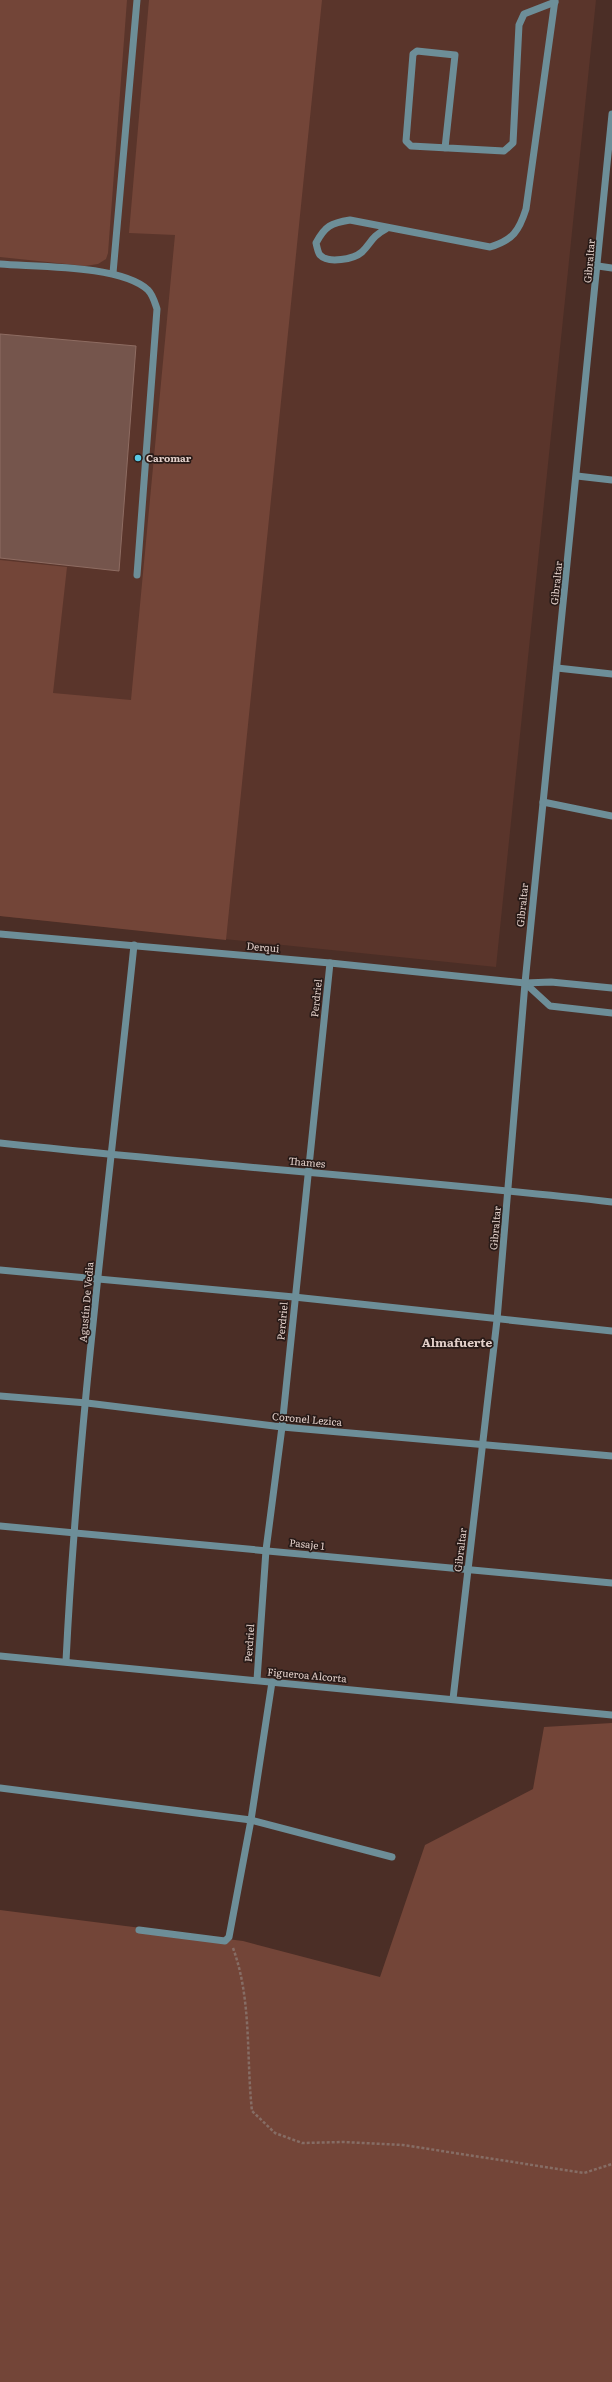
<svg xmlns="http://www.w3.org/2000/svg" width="612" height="2382" viewBox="0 0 612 2382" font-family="Literata,serif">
	<rect width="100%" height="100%" fill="#4b2e26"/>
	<!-- built -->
	<path fill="#5a352b" d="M0,0H596L496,967L0,916Z"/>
	<!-- green -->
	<g fill="#734538">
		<path d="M0,0H127L108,253L106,259L98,264L85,266L0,257Z"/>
		<path d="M149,0H322L226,940L0,916V560L67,567L53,693L131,700L175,235L129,233Z"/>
		<path d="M612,1723V2382H0V1910L243,1941L380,1977L425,1845L533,1789L544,1727Z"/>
	</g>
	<!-- building -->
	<path fill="#75554c" stroke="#8e6c62" d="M0,334L136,346L119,571L0,558Z"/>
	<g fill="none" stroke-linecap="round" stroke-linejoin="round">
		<!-- path -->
		<path stroke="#866d65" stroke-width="2.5" stroke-dasharray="3 2" stroke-linecap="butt" d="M233,1948C252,2000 246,2057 252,2111L275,2133L302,2143L344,2142L403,2145L584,2173L612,2164"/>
		<!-- minor -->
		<g stroke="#6d8e98" stroke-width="7">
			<path d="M445,148L455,55L417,51L413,54L406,141L411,146L504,151L513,143L519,25L524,14L555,2"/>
			<path d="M386,229C371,237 372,242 362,252C354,259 328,264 320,255C318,253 317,247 316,243C325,226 331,223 350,220L490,247C513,240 519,231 526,209L555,0"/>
			<path d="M0,264C38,267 121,265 148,290C153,295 155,303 157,309L137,575"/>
			<path d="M598,266L612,268"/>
			<path d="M113,273L137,0"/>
			<path d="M577,476L612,480"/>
			<path d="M557,668L612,674"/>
			<path d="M543,802L612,816"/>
			<path d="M0,934L330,963L525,983L551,982L612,988"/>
			<path d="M525,983L550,1006L612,1013"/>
			<path d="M0,1143C204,1165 408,1179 612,1202"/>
			<path d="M0,1270L294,1297L612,1331"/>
			<path d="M0,1396L87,1403L282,1427L612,1456"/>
			<path d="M0,1526L612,1583"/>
			<path d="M0,1656L612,1715"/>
			<path d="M66,1661C78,1422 109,1184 134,945"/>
			<path d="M257,1680L266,1550L282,1427L330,963"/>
			<path d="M453,1699L497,1320L525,983L612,114"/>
			<path d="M0,1788L251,1820L272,1682"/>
			<path d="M139,1930L225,1941L229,1937L251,1820L392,1857"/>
		</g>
	</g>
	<!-- markers -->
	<circle fill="#59c8e5" stroke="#281a17" stroke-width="1.5" cx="138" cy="458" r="4"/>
	<g text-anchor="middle" stroke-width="3.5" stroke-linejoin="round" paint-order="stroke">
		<!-- street labels -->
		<g font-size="10" fill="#e3d0ca" stroke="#281a17">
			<text transform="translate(589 261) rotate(-85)" y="4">Gibraltar</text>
			<text transform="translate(556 583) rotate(-84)" y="4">Gibraltar</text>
			<text transform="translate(522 905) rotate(-84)" y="4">Gibraltar</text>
			<text transform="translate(263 947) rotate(5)" y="4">Derqui</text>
			<text transform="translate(316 998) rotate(-84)" y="4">Perdriel</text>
			<text transform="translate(307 1162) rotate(5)" y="4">Thames</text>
			<text transform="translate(495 1228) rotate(-85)" y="4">Gibraltar</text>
			<text transform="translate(86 1302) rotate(-85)" y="4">Agustín De Vedia</text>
			<text transform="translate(282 1321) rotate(-85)" y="4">Perdriel</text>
			<text transform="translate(307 1419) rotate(5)" y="4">Coronel Lezica</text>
			<text transform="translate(307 1544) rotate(6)" y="4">Pasaje 1</text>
			<text transform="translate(460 1550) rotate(-83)" y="4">Gibraltar</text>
			<text transform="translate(249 1643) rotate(-86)" y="4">Perdriel</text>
			<text transform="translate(307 1675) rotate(5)" y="4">Figueroa Alcorta</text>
		</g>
		<!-- poi labels -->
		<g font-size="10" font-weight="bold" fill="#e3d0ca" stroke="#281a17" text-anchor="start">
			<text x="146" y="462">Caromar</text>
		</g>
		<!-- quarter labels -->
		<g font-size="12" font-weight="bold" fill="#e3d0ca" stroke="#281a17">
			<text x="457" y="1347">Almafuerte</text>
		</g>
	</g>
</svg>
